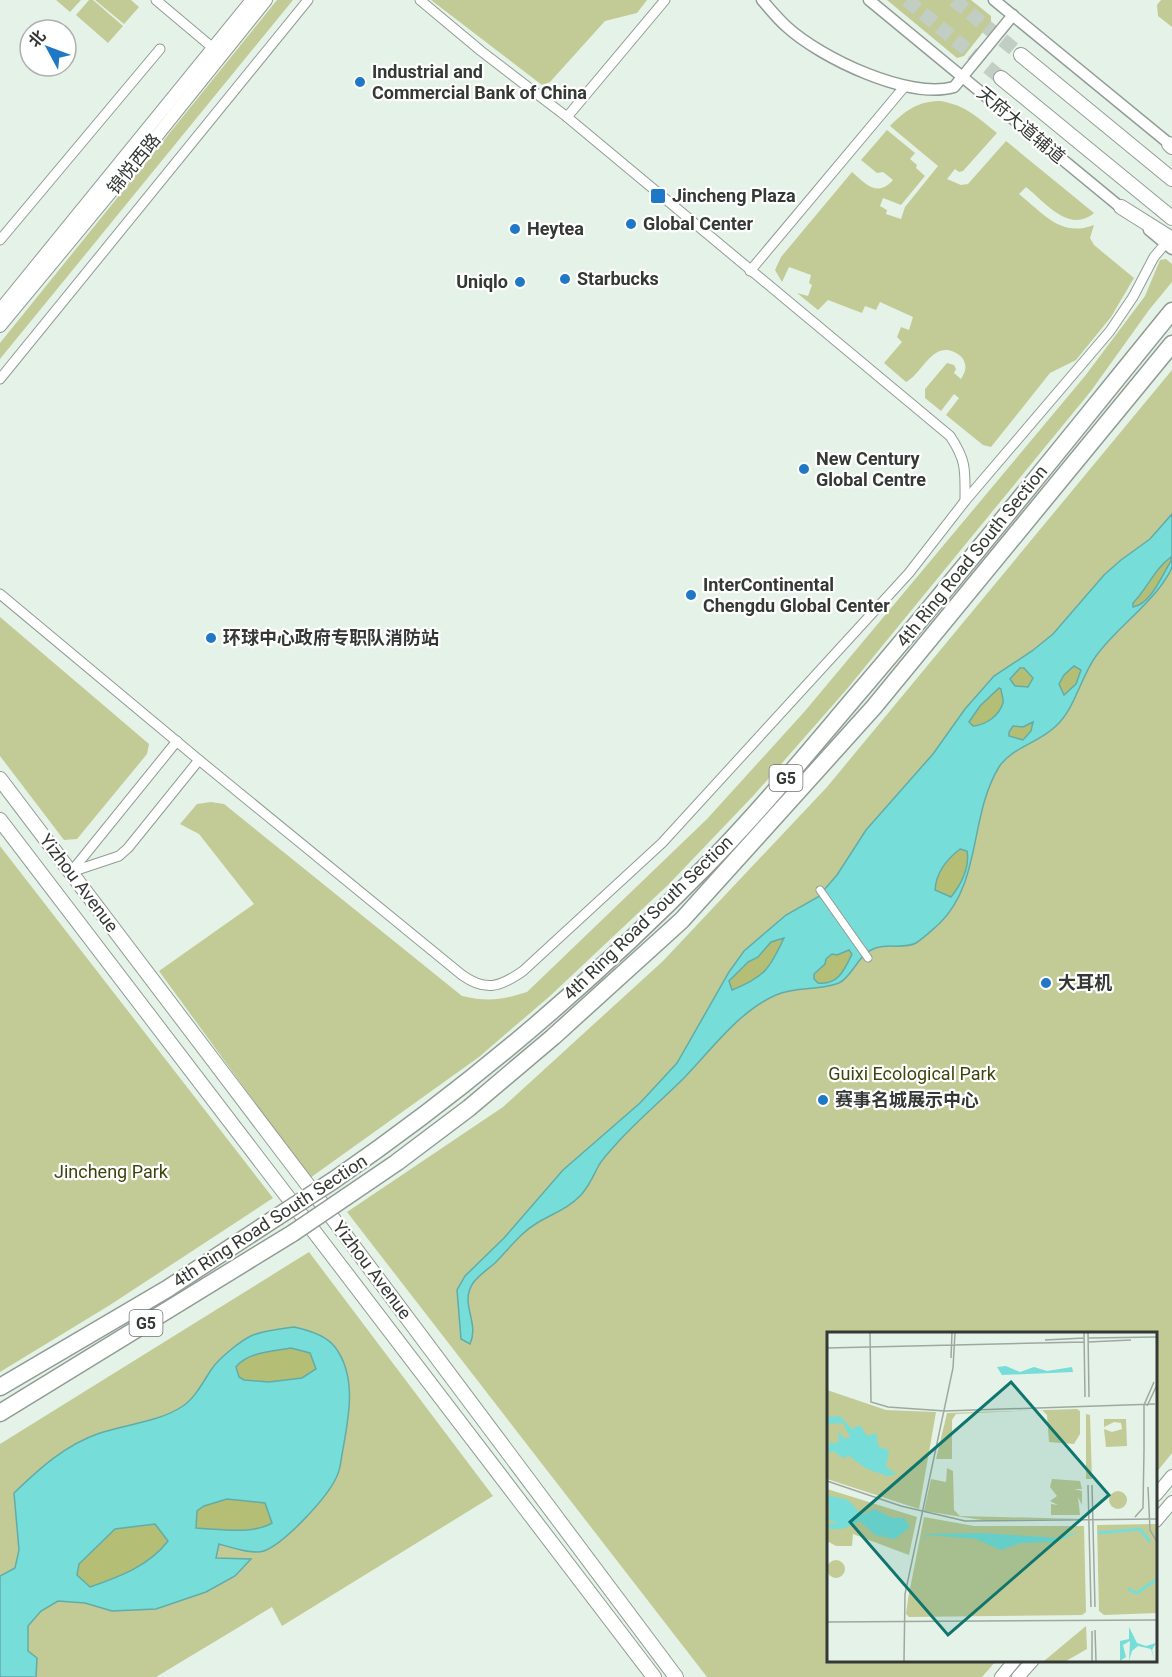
<svg xmlns="http://www.w3.org/2000/svg" width="1172" height="1677" viewBox="0 0 1172 1677" font-family="Roboto,'Noto Sans SC',sans-serif">
	<rect width="100%" height="100%" fill="#e5f2e8"/>
	<!-- green -->
	<g fill="#c2cb95">
		<path d="M56,0H81L70,12Z"/>
		<path d="M89,0H93L123,26L108,43L76,15Z"/>
		<path d="M95,0H131L139,7L124,24Z"/>
		<path d="M277,0H293L0,359V343Z"/>
		<path d="M431,0H647L637,13L605,21L550,82L542,85Z"/>
		<path d="M887,0H971L991,16V22L964,56L957,58Z"/>
		<path d="M1161,0H1172V27L1158,16L1157,5Z"/>
		<path d="M941,101C967,106 977,117 997,133L963,171L959,172L955,169L947,179L961,185L968,184L1006,141L1094,213C1069,234 1045,202 1026,187L1019,194C1043,213 1061,238 1094,225L1090,238L1094,245L1134,278L1111,317L1076,360L1050,373L991,447L983,445L946,415L959,398L954,394L941,411L925,398V389L947,363L954,365L956,369L954,373L961,379C965,372 967,368 964,361C962,356 958,354 954,352C932,342 922,374 906,382L884,363L902,342L897,337L901,327L909,330L913,317L880,302L876,310L865,306L862,313L828,300L818,310L797,293L808,296L812,285L809,283L811,275L789,267L782,282L775,270L781,257L852,172C866,184 877,198 893,180L883,172L877,173L861,160L887,130L915,153L910,159L917,165L916,168L925,176L901,205L883,198L880,206L887,210L886,214L901,219L905,207L938,166L890,126C906,110 918,101 941,101Z"/>
		<path d="M1166,259L1172,264V282L1149,310L1091,391L847,689L754,795L669,884L550,996L479,1057L310,1178L159,971L254,904L199,834L180,824L197,804L211,802L224,804L462,996C489,1002 501,1000 527,992L707,819L805,711L1085,376L1145,296L1160,260Z"/>
		<path d="M1172,370V1453L1156,1473V1334H828V1660L996,1661L982,1677H707L347,1212L503,1107L663,961L827,787Z"/>
		<path d="M0,617L149,744L147,754L77,839L64,840L0,756Z"/>
		<path d="M0,846L273,1198L110,1305L0,1372Z"/>
		<path d="M309,1252L493,1496L282,1626L272,1607L156,1677H0V1444Z"/>
	</g>
	<!-- forest -->
	<g fill="#b4be75">
		<path d="M1171,556V561C1162,575 1151,604 1133,607V603C1148,589 1156,569 1171,556Z"/>
		<path d="M1074,666L1081,670L1076,684L1063,695L1059,684L1064,675Z"/>
		<path d="M1020,668H1024L1033,678L1028,687L1014,686L1009,679Z"/>
		<path d="M999,688L1001,689C1001,693 1004,699 1003,703C999,716 986,725 973,727L969,722L980,706Z"/>
		<path d="M1033,722L1031,731L1022,740L1009,737V732L1013,725Z"/>
		<path d="M960,849L967,851C970,867 961,885 951,898L935,890C936,873 947,859 960,849Z"/>
		<path d="M785,937C770,968 765,977 732,990L729,981L748,962L758,957L771,942Z"/>
		<path d="M849,950L852,954C844,971 838,985 818,983L814,979V974L825,964L826,959L833,954L837,955Z"/>
		<path d="M291,1348L310,1353L317,1369L302,1378L269,1382L244,1380L239,1377L236,1367C247,1352 274,1351 291,1348Z"/>
		<path d="M227,1499L265,1503L272,1523C251,1535 220,1529 196,1528L197,1511L204,1506Z"/>
		<path d="M155,1524L168,1541C148,1566 119,1577 90,1588L77,1575L79,1564L115,1529Z"/>
	</g>
	<!-- water -->
	<g fill="#76ddd9" stroke="#62aca8" stroke-width="1.5" fill-rule="evenodd">
		<path d="M1172,514C1172,528 1172,555 1172,567C1170,574 1164,581 1160,587C1141,612 1115,630 1096,656C1080,678 1076,707 1056,726C1039,743 1012,747 999,767C969,816 982,882 939,924C932,930 924,938 916,943C903,950 885,942 871,950C857,957 852,977 839,983C820,991 797,986 776,995C739,1011 712,1049 685,1077C663,1099 639,1119 618,1142C612,1149 604,1157 599,1165C593,1176 590,1185 581,1195C569,1208 552,1214 537,1223C520,1233 509,1249 495,1263C487,1270 479,1275 473,1283C459,1304 480,1322 470,1344L461,1339L457,1290L465,1276L504,1238L563,1170L640,1103L677,1063L729,972L744,951L786,915L818,897L837,875L866,830L933,754L965,709L994,676L1032,651L1053,634L1104,575L1121,560L1150,539ZM1171,557V561C1162,575 1151,604 1133,607V603C1147,589 1155,568 1171,557ZM1074,666L1081,670L1076,684L1064,695L1059,684L1064,675ZM1020,668H1024L1033,678L1028,687L1015,686L1010,679ZM999,688L1001,689C1001,693 1004,699 1003,703C999,716 986,725 973,726L969,722L980,706ZM1033,722L1031,731L1023,740L1009,736V732L1013,726L1023,727ZM960,849L967,851C970,867 961,885 951,897L935,890C936,873 947,859 960,849ZM784,938C770,968 765,977 732,990L729,981L748,962L758,957L771,942ZM849,950L852,954C844,971 838,985 818,983L814,979V974L825,964L826,959L832,954L837,955Z"/>
		<path d="M294,1327C308,1330 326,1335 335,1347C357,1376 349,1416 343,1449C341,1458 341,1468 337,1476C328,1497 285,1543 264,1551C253,1555 230,1547 219,1544L216,1558L251,1559L235,1576L206,1592L156,1609L112,1611L85,1603L58,1601L41,1611L28,1626V1651L37,1658L36,1677H0V1576L15,1568L19,1550L14,1493C40,1468 65,1445 100,1433C127,1424 159,1422 183,1406C195,1398 203,1382 211,1370C218,1359 241,1340 253,1335C266,1330 281,1329 294,1327ZM291,1348L310,1353L316,1369L302,1378L269,1382L244,1380L239,1377L236,1367C247,1352 274,1351 291,1348ZM227,1499L265,1503L272,1523C252,1535 219,1529 196,1528L197,1511L204,1506ZM155,1524L168,1541C149,1566 119,1577 90,1587L77,1575L79,1564L115,1529Z"/>
	</g>
	<g fill="none" stroke-linecap="round" stroke-linejoin="round">
		<!-- primary-tunnel -->
		<g stroke="#c2cdc4" stroke-width="14" stroke-dasharray="14 7" stroke-linecap="butt">
			<path d="M907,0L1001,78"/>
			<path d="M954,0L1021,55"/>
		</g>
		<!-- pedestrian casing -->
		<g stroke="#919d94" stroke-width="9">
			<path id="pedestrian" d="M820,890L868,958"/>
		</g>
		<!-- minor casing -->
		<g stroke="#919d94" stroke-width="11">
			<g id="minor">
				<path d="M156,0L213,48"/>
				<path d="M420,0L481,51L567,117L950,436C967,461 965,471 965,501"/>
				<path d="M567,117L665,0"/>
				<path d="M0,240L160,49"/>
				<path d="M750,271L905,86"/>
				<path d="M0,379L308,0"/>
				<path d="M0,594L199,760L462,975C486,992 500,987 523,971L662,843L909,573L965,501L1110,331L1133,297L1154,257L1165,244"/>
				<path d="M71,872L119,856L128,848L199,760"/>
				<path d="M71,872L177,741"/>
			</g>
		</g>
		<!-- tertiary casing -->
		<g stroke="#919d94" stroke-width="13">
			<g id="tertiary">
				<path d="M762,0C770,9 778,19 787,27C821,58 909,100 954,87L1013,15"/>
				<path d="M869,0L1125,211"/>
				<path d="M994,0L1172,146"/>
				<path d="M1149,230L1172,249"/>
			</g>
		</g>
		<!-- secondary casing -->
		<g stroke="#919d94" stroke-width="14">
			<g id="secondary">
				<path d="M0,310L252,0"/>
				<path d="M0,326L144,152L266,0"/>
				<path d="M1156,1495L1172,1476"/>
				<path d="M1156,1521L1172,1502"/>
				<path d="M1001,1677L1015,1660"/>
				<path d="M1018,1677L1033,1660"/>
			</g>
		</g>
		<!-- primary casing -->
		<g stroke="#919d94" stroke-width="16">
			<g id="primary">
				<path d="M1021,55L1172,179"/>
				<path d="M1001,78L1172,218"/>
				<path d="M1169,144L1172,147"/>
				<path d="M1121,207L1172,239"/>
				<path d="M0,779L304,1180L676,1677"/>
				<path d="M0,820L654,1677"/>
			</g>
		</g>
		<!-- motorway casing -->
		<g stroke="#919d94" stroke-width="19">
			<g id="motorway">
				<path d="M334,1180C468,1088 592,982 706,866C763,808 814,745 867,683C971,561 1071,435 1172,311"/>
				<path d="M346,1197L396,1163L469,1108L553,1037L682,920L874,707L1172,344"/>
				<path d="M0,1387L167,1289L277,1217"/>
				<path d="M0,1413L293,1233"/>
			</g>
		</g>
		<!-- pedestrian -->
		<use href="#pedestrian" stroke="#fff" stroke-width="7"/>
		<!-- minor -->
		<use href="#minor" stroke="#fff" stroke-width="9"/>
		<!-- tertiary -->
		<use href="#tertiary" stroke="#fff" stroke-width="10"/>
		<!-- secondary -->
		<use href="#secondary" stroke="#fff" stroke-width="12"/>
		<!-- primary -->
		<use href="#primary" stroke="#fff" stroke-width="14"/>
		<!-- motorway -->
		<use href="#motorway" stroke="#fff" stroke-width="16"/>
		<!-- motorway-bridge casing -->
		<g stroke="#919d94" stroke-width="19" stroke-linecap="butt">
			<g id="motorway-bridge">
				<path d="M277,1217L334,1180"/>
				<path d="M293,1233L346,1197"/>
			</g>
		</g>
		<!-- motorway-bridge -->
		<use href="#motorway-bridge" stroke="#fff" stroke-width="16"/>
	</g>
	<!-- markers -->
	<g fill="#1f78c5" stroke="#fff" stroke-width="2">
		<circle cx="360" cy="82" r="6"/>
		<rect x="650" y="188" width="16" height="16" rx="3"/>
		<circle cx="631" cy="224" r="6"/>
		<circle cx="515" cy="229" r="6"/>
		<circle cx="565" cy="279" r="6"/>
		<circle cx="520" cy="282" r="6"/>
		<circle cx="804" cy="469" r="6"/>
		<circle cx="691" cy="595" r="6"/>
		<circle cx="211" cy="638" r="6"/>
		<circle cx="1046" cy="983" r="6"/>
		<circle cx="823" cy="1100" r="6"/>
	</g>
	<g text-anchor="middle" stroke-width="4.5" stroke-linejoin="round" paint-order="stroke">
		<!-- shield labels -->
		<g fill="#fff" stroke="#717472" stroke-width="1.5">
			<rect x="769.5" y="765" width="33" height="26" rx="4.5"/>
			<rect x="129.5" y="1310" width="33" height="26" rx="4.5"/>
		</g>
		<g font-size="16" font-weight="bold" fill="#343935">
			<text x="786" y="784">G5</text>
			<text x="146" y="1329">G5</text>
		</g>
		<!-- poi labels -->
		<g font-size="18" font-weight="bold" fill="#343935" stroke="#fff" text-anchor="start">
			<text x="372" y="78">Industrial and<tspan x="372" dy="21">Commercial Bank of China</tspan></text>
			<text x="672" y="202">Jincheng Plaza</text>
			<text x="643" y="230">Global Center</text>
			<text x="527" y="235">Heytea</text>
			<text x="577" y="285">Starbucks</text>
			<text x="508" y="288" text-anchor="end">Uniqlo</text>
			<text x="816" y="465">New Century<tspan x="816" dy="21">Global Centre</tspan></text>
			<text x="703" y="591">InterContinental<tspan x="703" dy="21">Chengdu Global Center</tspan></text>
			<text x="223" y="644">环球中心政府专职队消防站</text>
			<text x="1058" y="989">大耳机</text>
			<text x="835" y="1106">赛事名城展示中心</text>
		</g>
		<!-- street labels -->
		<g font-size="18" fill="#343935" stroke="#fff">
			<text transform="translate(1021 125) rotate(40)" y="6">天府大道辅道</text>
			<text transform="translate(134 164) rotate(-51)" y="6">锦悦西路</text>
			<text transform="translate(972 556) rotate(-51)" y="6">4th Ring Road South Section</text>
			<text transform="translate(79 883) rotate(53)" y="6">Yizhou Avenue</text>
			<text transform="translate(648 918) rotate(-44)" y="6">4th Ring Road South Section</text>
			<text transform="translate(270 1221) rotate(-33)" y="6">4th Ring Road South Section</text>
			<text transform="translate(372 1270) rotate(53)" y="6">Yizhou Avenue</text>
		</g>
		<!-- park labels -->
		<g font-size="18" fill="#3e440b" stroke="#fff">
			<text x="912" y="1080">Guixi Ecological Park</text>
			<text x="111" y="1178">Jincheng Park</text>
		</g>
	</g>
	<!-- overview -->
	<g transform="translate(827 1332)">
		<rect width="330" height="330" fill="#e5f2e8"/>
		<path d="M0,58L59,78L109,80L92,177L0,147ZM250,77L253,79V102L247,112L222,110L220,83L215,78L129,82L125,88V127H109L120,81ZM259,82L263,83L265,147H259ZM299,87L300,114L279,115L277,97L285,100L295,97L294,91L287,90L277,95V87ZM120,136L126,139L127,178L133,184L257,187L155,188L97,179L104,147L119,150ZM225,147L253,149L255,157H247L255,159V173L251,165L253,183H224V172L231,173L223,169L230,164L223,155ZM0,157L90,185L82,223L26,202L25,214H9L0,209ZM282 168a9 9 0 1 1 18 0a9 9 0 1 1-18 0ZM97,185L147,194H257L259,280L255,283L82,285L79,282L81,267ZM330,192V281L277,283L272,279L270,193ZM0 237a9 9 0 1 1 18 0a9 9 0 1 1-18 0ZM259,294L260,317L239,329H217Z" fill="#c2cb95"/>
		<path d="M179,34L193,40L207,35L220,39L245,35L246,40L175,43L170,35ZM13,84L25,97L33,93L40,104L49,101L52,115L62,118L59,135L70,142L60,144L40,137L22,124L16,126L6,119L0,121L4,109L7,112L12,109L11,100L19,107L23,105L16,91L0,92V85ZM0,163L21,168L35,183L47,177L65,186H77L83,195L68,207L57,205L54,201L55,205L48,203L33,189L16,197H3L0,192L10,191L0,187L3,181ZM256,198L229,210L194,211L174,218L149,207L102,203L94,207L101,202L155,201L231,206ZM302,295L310,311L319,314L329,311L325,318L328,329L324,317L311,314L305,319L302,329L303,309L296,313L299,325L293,329V309L302,307Z" fill="#76ddd9"/>
		<path fill="none" stroke="#76ddd9" stroke-width="3" d="M271,201L313,197L323,210M301,257L310,261L330,247"/>
		<path fill="none" stroke="#9ea8a0" stroke-width="1.5" d="M43,1L44,70L61,75L118,79L328,72M257,1L258,65M261,1L262,65M261,6L330,5M218,8L257,6M261,10L304,8M0,16L257,10M124,26L125,1M330,59V84M320,74L330,53M317,118V73L327,50M0,149L74,174L138,189L330,187M261,153L264,275M265,153L268,275M321,155L323,198L330,210M308,185L316,176L317,118M0,290L330,288M268,298L269,329M265,299V329M77,329L78,262L126,36L128,1"/>
		<path fill="#0f766e" fill-opacity="0.15" stroke="#0f766e" stroke-width="3" d="M184,50L282,163L121,303L23,190Z"/>
		<rect width="330" height="330" fill="none" stroke="#343935" stroke-width="3"/>
	</g>
	<!-- north arrow -->
	<g transform="translate(48 48) rotate(311)"><circle r="28" fill="#ffffff" stroke="#aeb0ae" stroke-width="1.5"/>
	<path d="M0-4.5L10 22L0 15L-10 22Z" fill="#1f78c5"/>
	<text y="-9" font-size="16" font-weight="bold" text-anchor="middle" fill="#343935">北</text>
	</g>
</svg>
